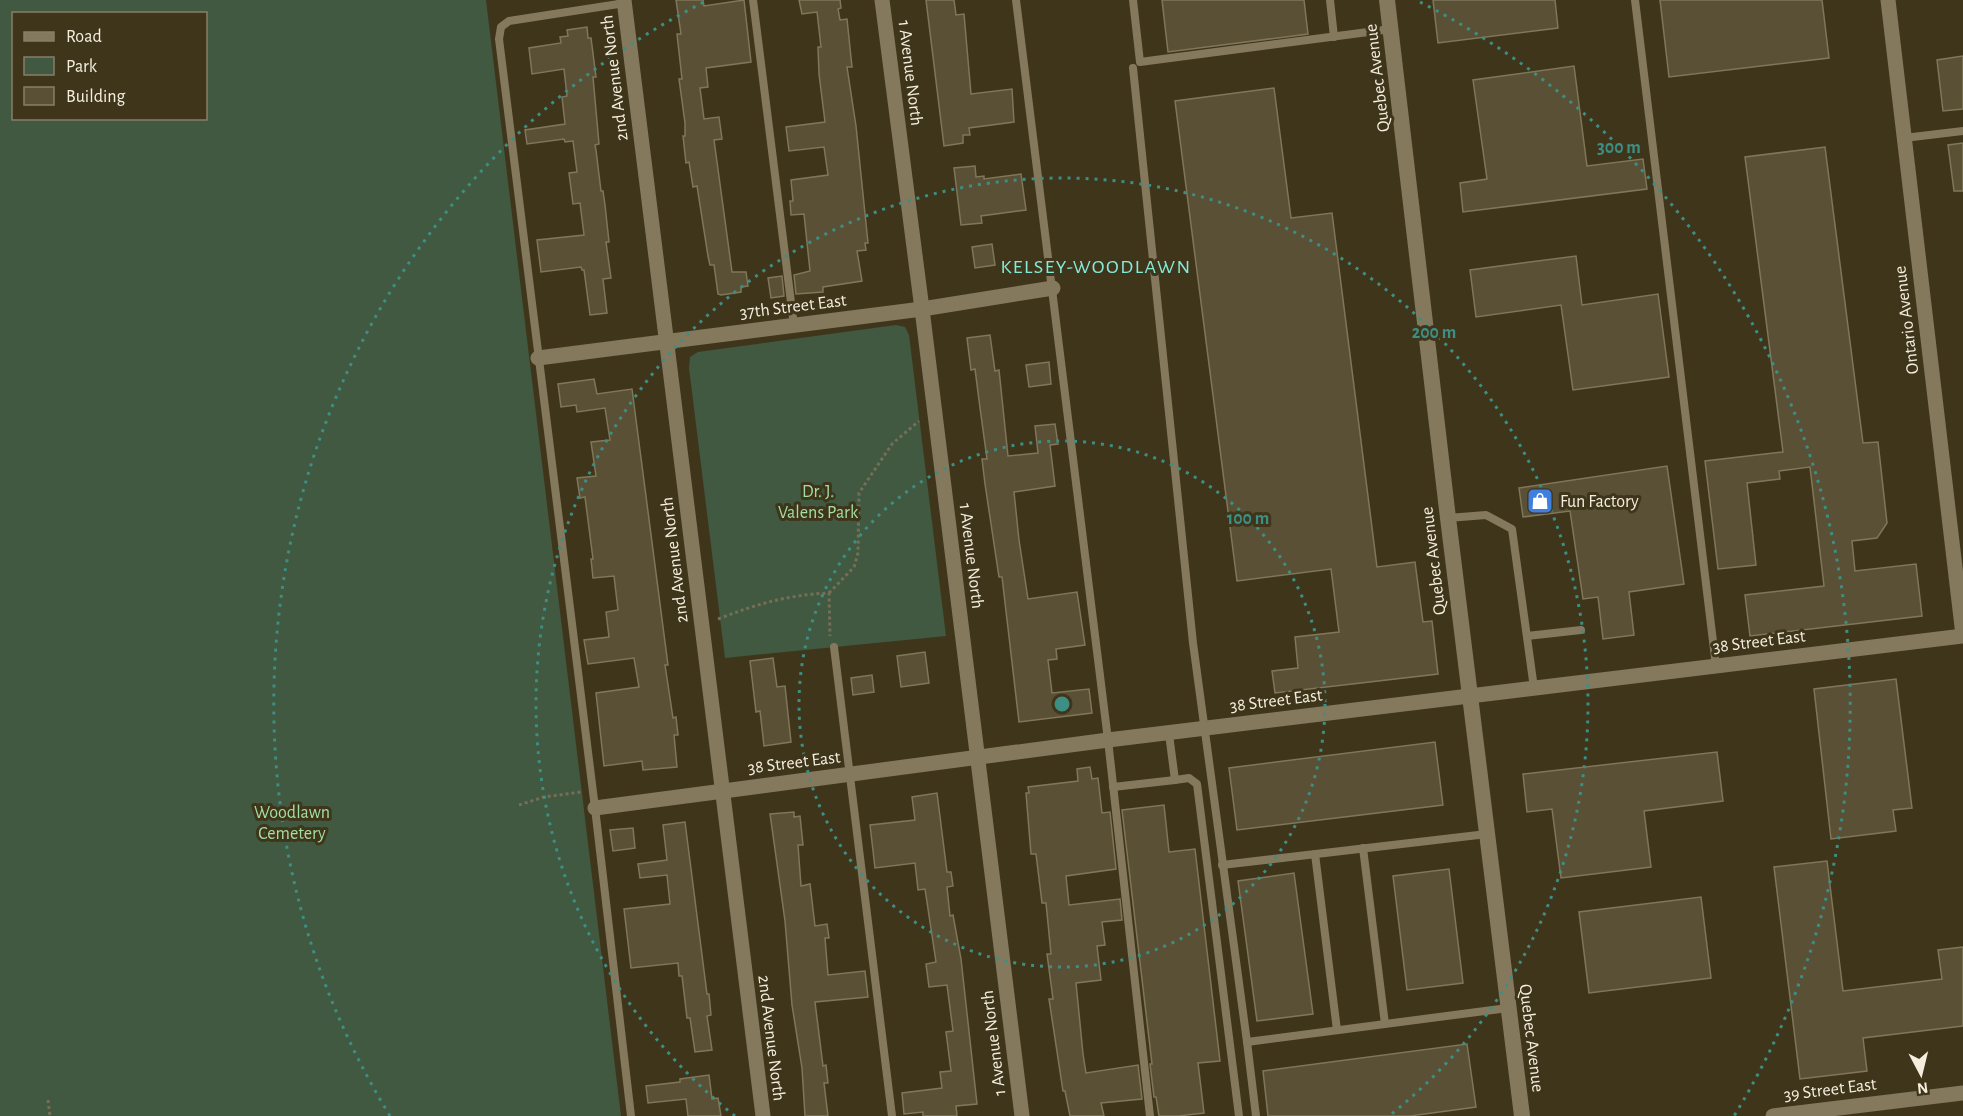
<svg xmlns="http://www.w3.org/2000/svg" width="1963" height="1116" viewBox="0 0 1963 1116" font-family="'Alegreya Sans',sans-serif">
	<rect width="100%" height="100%" fill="#3f351b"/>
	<!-- green -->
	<g fill="#405940" fill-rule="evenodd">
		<path d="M0,0H486L621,1116H0ZM14,14H206V118H14Z"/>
		<path d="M896,325L905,327L909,335L946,636L725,658L689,368L690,357L698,352Z"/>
	</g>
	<!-- building -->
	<g fill="#5a5035" stroke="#807659" stroke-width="1.5">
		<path d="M676,0H703L704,6L744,0L751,62L706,68L708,87L700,88L704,119L719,117L722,139L714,140L732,272H746L748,286L741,287V292L721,295L718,294L714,265H710L708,256L697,186L693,187L689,162L686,163L683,136H685V123L679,79H682L677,34H681Z"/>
		<path d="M799,0H840L841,8L838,9L840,20L847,19L852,67H847L856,126L868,243H865L866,250L857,251L862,281L823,287V292L796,294L794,275L810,271L804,214L791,215L790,201H793L791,180L828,175L824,147L789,151L786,127L825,122L819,74L818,47H821L817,12L802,14Z"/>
		<path d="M926,0H954L956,15L964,14L971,94L1012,89L1014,122L969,128L970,135H963V143L944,146Z"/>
		<path d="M1162,0H1304L1308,34L1168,52Z"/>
		<path d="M1433,0H1555L1558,28L1438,43Z"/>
		<path d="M1660,0H1822L1829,58L1669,77Z"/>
		<path d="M587,27L588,38H591L596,77H593L599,144L595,145L596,150L601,191H603L605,205L609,242H606L611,278L603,279L607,313L590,315L584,270H582L581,267L541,272L537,240L584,235L580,203L573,204L569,173L577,172L573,141L565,142L564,139L527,144L525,130L565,124L562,97L567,96L564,69L532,74L529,48L561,43L560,37L568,36L567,30Z"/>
		<path d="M1963,56V109L1943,111L1937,60Z"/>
		<path d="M1574,66L1587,166L1643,159L1647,189L1463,212L1460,183L1487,179L1473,80Z"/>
		<path d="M1274,88L1291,218L1332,213L1377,567L1415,562L1423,622L1432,621L1438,674L1275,693L1272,671L1298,668L1295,637L1339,632L1331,569L1237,581L1175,101Z"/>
		<path d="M1963,143V191H1954L1948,145Z"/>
		<path d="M1825,147L1863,443L1878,442L1887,523L1877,538L1852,541L1855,571L1916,564L1922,616L1750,636L1745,595L1824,586L1810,467L1779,471L1780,479L1747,483L1756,565L1718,569L1705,461L1783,452L1745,157Z"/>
		<path d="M975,166L976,177L984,176V179L1021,174L1026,210L981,216L982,223L961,225L954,168Z"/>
		<path d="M992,244L995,265L975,268L972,247Z"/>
		<path d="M1576,256L1582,305L1658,294L1669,377L1573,390L1561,305L1476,317L1470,270Z"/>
		<path d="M782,276L784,296L771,298L768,278Z"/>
		<path d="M990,335L995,371L999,370L1008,456L1038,453L1035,426L1055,424L1058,444L1050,445L1055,486L1014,492L1019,540L1028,599L1077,592L1085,645L1056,649L1057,659L1048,660L1052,693L1089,689L1092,713L1019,722L1002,577H999L985,484L982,459H987L980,408L975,369L971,370L967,338Z"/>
		<path d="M1049,362L1051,384L1029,387L1026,365Z"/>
		<path d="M594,379L597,394L632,389L668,665H665L673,718L676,717L678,735H674L677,767L643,770L642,761L604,766L596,693L639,687L634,658L588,664L584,640L609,637L606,612L618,610L614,576L593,578L591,559H593L585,497L580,498L577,478L596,476L591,442L610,440L605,408L577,412L576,405L561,407L558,384Z"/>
		<path d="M1667,466L1684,584L1629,592L1634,635L1603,639L1598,597L1583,599L1570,511L1523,517L1519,488Z"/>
		<path d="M925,652L929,683L901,687L897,656Z"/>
		<path d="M773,658L777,687L785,686L791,742L764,746L760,711L756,712L750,661Z"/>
		<path d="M872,675L874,692L853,695L851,678Z"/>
		<path d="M1896,679L1912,808L1893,810L1896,831L1831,839L1814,689Z"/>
		<path d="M1435,742L1443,805L1237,830L1229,768Z"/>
		<path d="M1717,752L1723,801L1644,811L1651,867L1561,878L1552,809L1527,812L1523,774Z"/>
		<path d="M1090,767L1092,779L1098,778L1102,813L1110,812L1116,869L1066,876L1069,905L1120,899L1122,920L1102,922L1105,945L1097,946L1101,980L1076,983L1083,1054L1086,1073L1138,1065L1142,1099L1101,1103L1104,1116H1070L1065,1091H1063L1049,999H1053L1047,954H1051L1046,903H1042L1036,854H1031L1026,793H1029L1028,787L1078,781L1077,769Z"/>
		<path d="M937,793L947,872H951L953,886L947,887L950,916L953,915L961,959L977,1104L956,1106L957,1116H923V1112L904,1114L902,1093L942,1088L940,1072L951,1071L946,1032L953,1031L947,985L929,987L926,964L936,962L925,889L918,890L915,863L875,868L870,825L915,820L912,797Z"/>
		<path d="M1164,805L1169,852L1195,849L1220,1061L1198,1063L1204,1113L1178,1116H1159L1156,1097H1154L1150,1064H1152L1122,810Z"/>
		<path d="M794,812V817L800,816L803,845H798L801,886L810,884L815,926L827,924L829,938H825L828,975L865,971L868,997L815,1002L823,1066L826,1065L828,1083H824L828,1116H805L802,1068L792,1005L785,921L772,828L770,814Z"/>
		<path d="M685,822L707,994H709L711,1015L707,1016L712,1050L695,1052L690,1018H687L682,976H679L678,963L631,968L624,909L670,904L667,875L640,878L638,864L667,860L663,825Z"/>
		<path d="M633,828L635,848L613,851L610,830Z"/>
		<path d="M1827,861L1843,991L1942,979L1938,950L1963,947V1026L1863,1038L1867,1071L1800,1079L1774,867Z"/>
		<path d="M1449,869L1463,983L1407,990L1393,876Z"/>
		<path d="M1294,873L1313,1014L1257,1021L1238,881Z"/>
		<path d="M1701,897L1711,978L1589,993L1579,912Z"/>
		<path d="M1467,1044L1476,1107L1410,1116H1268L1263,1071Z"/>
		<path d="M709,1075L712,1099L718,1098L721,1116H688L686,1099L648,1103L646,1086L680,1082V1079Z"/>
	</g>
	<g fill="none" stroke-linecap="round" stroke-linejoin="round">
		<!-- path -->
		<g stroke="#776e57" stroke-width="3" stroke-dasharray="3 3" stroke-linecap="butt">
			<path d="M829,593L854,567L858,553L859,493L892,444L919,421"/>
			<path d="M718,619C757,604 787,595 829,593L830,636"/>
			<path d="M519,805L544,797L581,792"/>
			<path d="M48,1100L50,1116"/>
		</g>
		<!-- service -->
		<g stroke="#84795d" stroke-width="8">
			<path d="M753,0L794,326"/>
			<path d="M1016,0L1108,740L1150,1116"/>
			<path d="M1133,0L1140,62L1391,29"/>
			<path d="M1330,0L1334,37"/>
			<path d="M1635,0L1716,666"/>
			<path d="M625,3L509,21L501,27L499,39L595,808L631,1116"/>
			<path d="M1133,68L1193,643L1247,1042L1508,1008"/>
			<path d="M1904,138L1963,131"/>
			<path d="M1448,518L1486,515L1512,529L1534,688"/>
			<path d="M1527,636L1581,630"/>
			<path d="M834,647L892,1116"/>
			<path d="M1175,780L1189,778L1197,784L1239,1116"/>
			<path d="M1113,787L1175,780L1169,734"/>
			<path d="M1363,848L1385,1024"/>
			<path d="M1315,854L1337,1030"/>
			<path d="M1222,865L1487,834"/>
			<path d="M1247,1042L1256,1116"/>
		</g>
		<!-- minor -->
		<g stroke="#84795d" stroke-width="15">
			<path d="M624,0L763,1116"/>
			<path d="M882,0L922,309L1022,1116"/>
			<path d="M1888,0L1963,635"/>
			<path d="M538,358L922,309L1053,288"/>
			<path d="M595,808L1108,740L1963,636"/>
			<path d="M1773,1116L1963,1093"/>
		</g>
		<!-- tertiary -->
		<path stroke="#84795d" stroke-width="16" d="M1387,0L1448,518L1522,1116"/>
	</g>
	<!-- distance rings -->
	<g fill="none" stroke="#3d8e84" stroke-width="3" stroke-dasharray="3 6">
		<circle cx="1062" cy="704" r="263"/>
		<path d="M735 1116A526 526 0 1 1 1389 1116"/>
		<path d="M390 1116A788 788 0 0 1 704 2M1420 2A788 788 0 0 1 1734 1116"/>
	</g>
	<!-- icons -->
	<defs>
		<g id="shop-square" transform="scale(1.35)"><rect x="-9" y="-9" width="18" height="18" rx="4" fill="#3f7fe0" stroke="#3f351b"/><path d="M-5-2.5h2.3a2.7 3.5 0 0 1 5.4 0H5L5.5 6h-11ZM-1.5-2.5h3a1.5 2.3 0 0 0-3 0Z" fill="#fff"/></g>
	</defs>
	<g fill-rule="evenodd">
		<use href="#shop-square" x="1540" y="501"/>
	</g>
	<g text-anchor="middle" stroke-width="6" stroke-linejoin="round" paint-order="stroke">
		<!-- street labels -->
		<g font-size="18" fill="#f4eede" stroke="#3f351b">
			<text transform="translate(911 73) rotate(83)" y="6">1 Avenue North</text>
			<text transform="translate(614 78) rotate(-97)" y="6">2nd Avenue North</text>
			<text transform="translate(1377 78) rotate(-97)" y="6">Quebec Avenue</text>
			<text transform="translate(793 306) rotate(-7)" y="6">37th Street East</text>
			<text transform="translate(1906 320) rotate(-97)" y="6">Ontario Avenue</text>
			<text transform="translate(972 556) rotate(83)" y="6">1 Avenue North</text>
			<text transform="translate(674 560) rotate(-97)" y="6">2nd Avenue North</text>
			<text transform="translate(1433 561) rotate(-97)" y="6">Quebec Avenue</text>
			<text transform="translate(1759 641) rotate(-7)" y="6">38 Street East</text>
			<text transform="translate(1276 700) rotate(-7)" y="6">38 Street East</text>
			<text transform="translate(794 762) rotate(-7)" y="6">38 Street East</text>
			<text transform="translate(772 1038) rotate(83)" y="6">2nd Avenue North</text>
			<text transform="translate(1532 1038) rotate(83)" y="6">Quebec Avenue</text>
			<text transform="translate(993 1043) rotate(-97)" y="6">1 Avenue North</text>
			<text transform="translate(1830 1089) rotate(-7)" y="6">39 Street East</text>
		</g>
		<!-- park labels -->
		<g font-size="18" fill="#a2dfa2" stroke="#3f351b">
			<text x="818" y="497">Dr. J.<tspan x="818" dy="21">Valens Park</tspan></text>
			<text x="292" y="818">Woodlawn<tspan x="292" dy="21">Cemetery</tspan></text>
		</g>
		<!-- poi labels -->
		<g font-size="18" fill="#f4eede" stroke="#3f351b" text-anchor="start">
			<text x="1560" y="507">Fun Factory</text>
		</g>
		<!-- neighbourhood labels -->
		<g font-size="20" letter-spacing="1.5" fill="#85ebd9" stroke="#3f351b">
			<text x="1096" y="273">KELSEY-WOODLAWN</text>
		</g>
	</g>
	<circle cx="1062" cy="704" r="9" fill="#3d8e84" stroke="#3f351b" stroke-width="3"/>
	<g font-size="18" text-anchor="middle" font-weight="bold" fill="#3d8e84" stroke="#3f351b" stroke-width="6" stroke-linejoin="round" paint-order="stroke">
		<text x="1619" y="153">300 m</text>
		<text x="1434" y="338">200 m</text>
		<text x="1248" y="524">100 m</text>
	</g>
	<!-- legend -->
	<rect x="12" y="12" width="195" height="108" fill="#3f351b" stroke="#877f69" stroke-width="1.5"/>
	<rect x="24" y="32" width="30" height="9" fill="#84795d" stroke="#877f69" stroke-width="1.5"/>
	<text x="66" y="42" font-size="18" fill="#f4eede">Road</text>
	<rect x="24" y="57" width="30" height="18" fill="#405940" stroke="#877f69" stroke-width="1.5"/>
	<text x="66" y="72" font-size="18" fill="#f4eede">Park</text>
	<rect x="24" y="87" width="30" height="18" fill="#5a5035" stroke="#877f69" stroke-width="1.5"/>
	<text x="66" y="102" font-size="18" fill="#f4eede">Building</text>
	<!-- north arrow -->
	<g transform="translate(1921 1074) rotate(173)" stroke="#3f351b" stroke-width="4.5" paint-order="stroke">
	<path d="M0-4.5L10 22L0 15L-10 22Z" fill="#f4eede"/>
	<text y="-9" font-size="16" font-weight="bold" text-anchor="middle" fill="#f4eede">N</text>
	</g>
</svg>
